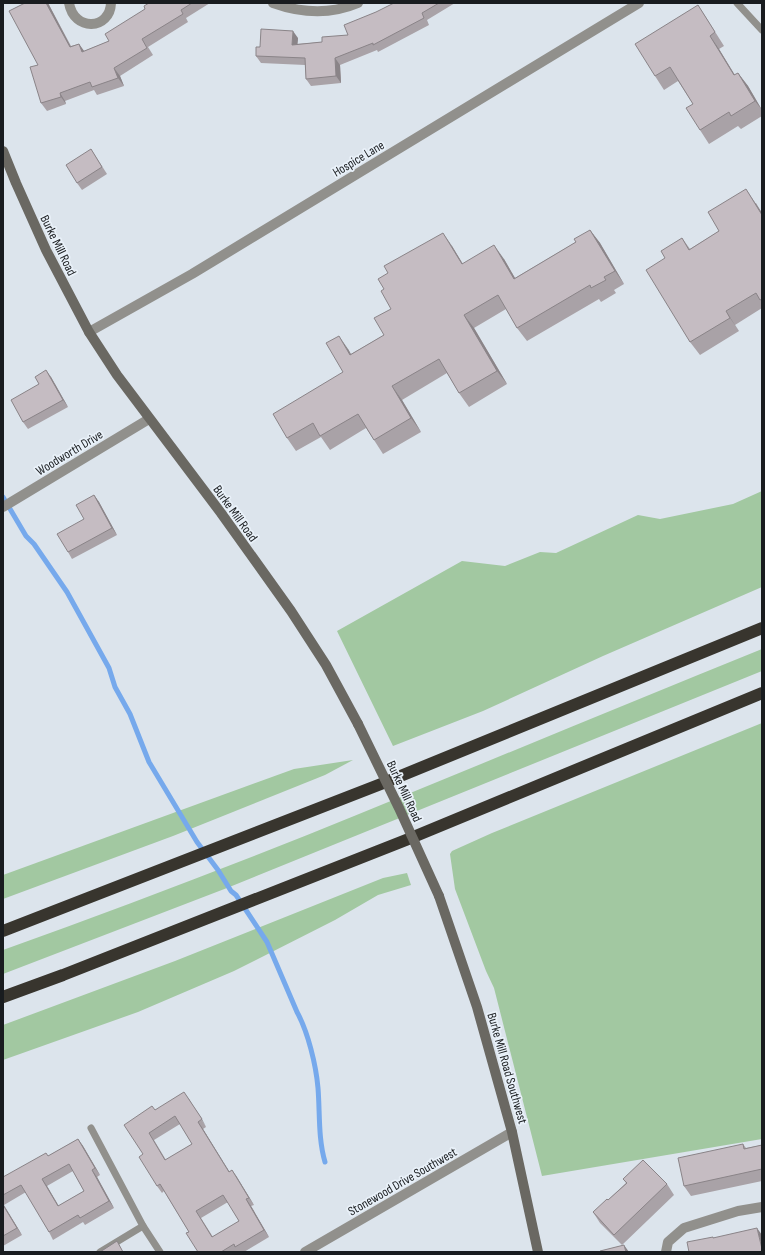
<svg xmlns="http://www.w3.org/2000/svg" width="765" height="1255" viewBox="0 0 765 1255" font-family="'Sofia Sans Condensed',sans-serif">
	<rect width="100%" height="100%" fill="#dce4ec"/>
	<!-- green -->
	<g fill="#a2c8a1">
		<path d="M762,491V587L603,656L483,711L393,746L337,631L462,561L505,566L540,552L556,553L638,515L660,519L733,504Z"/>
		<path d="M762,649V671L227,888L3,974V950C123,907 242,862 359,814C494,759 628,703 762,649Z"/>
		<path d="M762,723V1139L542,1176L494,988L486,971L455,889L450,854L452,851L492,833Z"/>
		<path d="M353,760L325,775L173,836L3,899V875L294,769Z"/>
		<path d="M407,873L411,885L378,895L335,920L234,971L138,1012L3,1060V1025L175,961L383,878Z"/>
	</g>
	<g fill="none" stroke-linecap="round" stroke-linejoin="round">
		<!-- stream -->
		<path stroke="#76a9ec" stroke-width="5" d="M3,497L26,536L34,544L67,592L109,668L115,687L130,714L149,762L197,842L218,870L231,891L236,895L267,942L297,1012C308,1032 316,1065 318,1088C320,1113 318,1138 325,1162"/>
		<!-- lane -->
		<g stroke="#91908c" stroke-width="7">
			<path d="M737,3L762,30"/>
			<path d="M91,1128L143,1226L100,1252"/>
			<path d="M143,1226L160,1252"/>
		</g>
		<!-- street -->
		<g stroke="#91908c" stroke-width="10">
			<path d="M69,3C74,32 110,30 111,3"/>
			<path d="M273,3C301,13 330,15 358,3"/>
			<path d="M89,332L192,274L639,3"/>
			<path d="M3,507L149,419"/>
			<path d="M305,1252L512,1132"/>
			<path d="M666,1252L668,1242L684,1228L738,1211L762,1207"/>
		</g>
		<!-- secondary -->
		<g stroke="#6a6862" stroke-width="10">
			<path d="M3,151L16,183L46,250L89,332L117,375L221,513L291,611L326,665L358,724"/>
			<path d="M439,896L477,1007L512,1132L538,1252"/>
		</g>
		<!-- highway -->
		<g stroke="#38352e" stroke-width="12">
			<path d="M3,931L381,784L762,628"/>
			<path d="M3,997L63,975L406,840L762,693"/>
		</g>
		<!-- secondary-bridge -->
		<path stroke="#6a6862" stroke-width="10" d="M358,724L399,808L439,896"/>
	</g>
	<!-- wall -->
	<g fill="#a9a2a7" fill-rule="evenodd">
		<path d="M25,3H48L71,46L79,44L84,51L109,41L145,9L149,3H210L186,18L188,22L148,47L153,55L120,76L124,86L97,95L94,90L65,101L66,104L47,111L41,103L38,65Z"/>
		<path d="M394,3H455L427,20L429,25L378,52L377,50L340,65L341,83L311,86L306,79L305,65L261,63L256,56L260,47L298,38L297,44L322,42L348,35Z"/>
		<path d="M698,5L707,19L724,46L719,49L735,75L738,73L748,86L762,110V116L741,129L738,126L709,144L700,130L693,104L678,81L664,90L655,76Z"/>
		<path d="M91,149L107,174L82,190L77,183Z"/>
		<path d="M756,203L762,213V308L735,325L739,331L700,355L690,342L665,258L682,238L690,249L719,231Z"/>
		<path d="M590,230L600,243L624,284L614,290L616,293L601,302L599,299L527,341L517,328L506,309L474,328L507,384L469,407L459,393L447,373L402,400L421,432L383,454L374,440L366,428L330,450L321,437L296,451L287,438L343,372L348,349L351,354L384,335L391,309L452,246L463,264L504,259L515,278L576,242Z"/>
		<path d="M51,377L68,407L28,429L23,422Z"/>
		<path d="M94,495L99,502L117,535L72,559L68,552L84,519Z"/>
		<path d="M189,1099L206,1127L203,1129L229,1172L232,1170L254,1205L251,1206L269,1237L244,1252H239L238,1251L237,1252H198L189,1232L164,1191L162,1193L157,1186L143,1154L155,1110ZM180,1124L192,1144L166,1160L154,1140ZM228,1202L239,1221L213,1237L201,1218Z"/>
		<path d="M78,1139L83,1146L100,1175L97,1177L114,1208L85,1225L83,1222L53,1240L49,1232L26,1192L4,1205L22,1235L3,1246V1177L48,1156ZM73,1171L84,1191L58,1206L47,1186Z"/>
		<path d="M743,1144L746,1148L762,1145V1181L691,1196L684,1186Z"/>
		<path d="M623,1179L667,1184L674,1195L622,1245L600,1223L593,1212L608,1200L626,1183Z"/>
	</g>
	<!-- shaded-wall -->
	<g fill="#8a8488">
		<path d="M46,3H48L75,55L70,47Z"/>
		<path d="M293,31L298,38L297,52L292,45Z"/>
		<path d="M710,36L719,49L743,89L734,75Z"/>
		<path d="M79,44L84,51L82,52Z"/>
		<path d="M335,58L340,65L341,83L336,76Z"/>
		<path d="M114,68L120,76L124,86L118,78Z"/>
		<path d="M738,73L748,86L762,110L755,101Z"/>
		<path d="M60,93L65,101L66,104L61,97Z"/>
		<path d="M746,189L762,213V215Z"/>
		<path d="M590,230L600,243L624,284L615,271Z"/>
		<path d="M443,233L452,246L471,278L462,264Z"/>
		<path d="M494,245L504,259L523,292L514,279Z"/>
		<path d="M726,311L735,325L739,331L730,318Z"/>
		<path d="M464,315L474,328L507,384L497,371Z"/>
		<path d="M339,336L348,349L359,369L350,355Z"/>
		<path d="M46,370L51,377L68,407L63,400Z"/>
		<path d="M392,386L402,400L421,432L411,418Z"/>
		<path d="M94,495L99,502L117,535L112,528Z"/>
		<path d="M184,1092L189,1099L206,1127L202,1119Z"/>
		<path d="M198,1122L203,1129L234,1179L229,1172Z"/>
		<path d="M78,1139L83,1146L100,1175L95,1168Z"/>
		<path d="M92,1170L97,1177L114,1208L109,1201Z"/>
		<path d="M232,1170L237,1177L254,1205L249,1198Z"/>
		<path d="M42,1179L47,1186L63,1213L58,1206Z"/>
		<path d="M246,1199L251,1206L269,1237L264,1230Z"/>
		<path d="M3,1204L22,1235L17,1228L3,1205Z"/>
		<path d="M757,1228L762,1235V1249Z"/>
		<path d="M624,1245L629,1252H626Z"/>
	</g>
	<!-- building -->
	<g fill="#c5bcc2" stroke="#8a8488" fill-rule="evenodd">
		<path d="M25,3H46L70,47L79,44L82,52L109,41L105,34L145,9L144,6L149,3H192L181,10L183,14L142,39L147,48L114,68L118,78L92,87L90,82L60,93L61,97L41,103L30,67L38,65L9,11Z"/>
		<path d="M394,3H439L422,13L424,18L373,45V43L335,58L336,76L306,79L305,58L256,56V47H260L261,29L293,31L292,45L322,42V37L348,35L344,25L376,12Z"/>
		<path d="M698,5L715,32L710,36L734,75L738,73L755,101L731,116L729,112L700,130L686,108L693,104L670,67L655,76L635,44Z"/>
		<path d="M91,149L102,167L77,183L66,165Z"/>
		<path d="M746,189L762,215V299L760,300L756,293L726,311L730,318L690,342L646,270L665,258L661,251L682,238L689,250L719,231L708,212Z"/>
		<path d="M590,230L615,271L604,277L606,280L591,288L590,285L517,328L498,295L464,315L497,371L459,393L439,359L392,386L411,418L374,440L358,414L320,436L313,423L287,438L273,414L343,372L326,343L339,336L350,355L384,335L374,318L391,309L381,291L384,289L378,279L388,273L384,266L443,233L462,264L494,245L514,279L576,242L574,239Z"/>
		<path d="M46,370L63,400L23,422L11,400L39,384L35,377Z"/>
		<path d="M94,495L112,528L68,552L57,534L84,519L76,505Z"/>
		<path d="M184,1092L202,1119L198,1122L229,1172L232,1170L249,1198L246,1199L264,1230L235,1247L234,1244L221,1252H198L186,1233L189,1232L160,1184L157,1186L139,1157L143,1154L124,1125L152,1106L155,1110ZM175,1116L192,1144L165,1160L149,1133ZM223,1195L239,1221L212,1237L196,1211Z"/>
		<path d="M78,1139L95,1168L92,1170L109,1201L80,1218L78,1215L49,1232L21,1185L3,1195V1177L46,1153L48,1156ZM69,1164L84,1191L58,1206L42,1179Z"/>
		<path d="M743,1144L744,1149L762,1145V1169L684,1186L678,1158Z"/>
		<path d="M643,1160L667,1184L614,1235L593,1212L607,1199L608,1200L627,1183L623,1179Z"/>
		<path d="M3,1205L17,1228L3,1236Z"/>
		<path d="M757,1228L762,1249V1252H689L687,1242L713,1237V1238Z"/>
		<path d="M117,1241L123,1252H100Z"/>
		<path d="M624,1245L626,1252H600V1251Z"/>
	</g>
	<g text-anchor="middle" stroke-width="3.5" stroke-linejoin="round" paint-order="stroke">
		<!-- street labels -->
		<g font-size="13" fill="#191c1f" stroke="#e9f1f9">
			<text transform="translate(358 158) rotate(-31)" y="5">Hospice Lane</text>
			<text transform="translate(59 245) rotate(64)" y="5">Burke Mill Road</text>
			<text transform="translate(69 452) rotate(-31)" y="5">Woodworth Drive</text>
			<text transform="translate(236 513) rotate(54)" y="5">Burke Mill Road</text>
			<text transform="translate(405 791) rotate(65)" y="5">Burke Mill Road</text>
			<text transform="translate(508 1068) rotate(74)" y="5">Burke Mill Road Southwest</text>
			<text transform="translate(402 1181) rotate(-30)" y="5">Stonewood Drive Southwest</text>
		</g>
	</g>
	<!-- border -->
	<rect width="765" height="1255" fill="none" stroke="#191c1f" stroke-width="8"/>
</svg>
